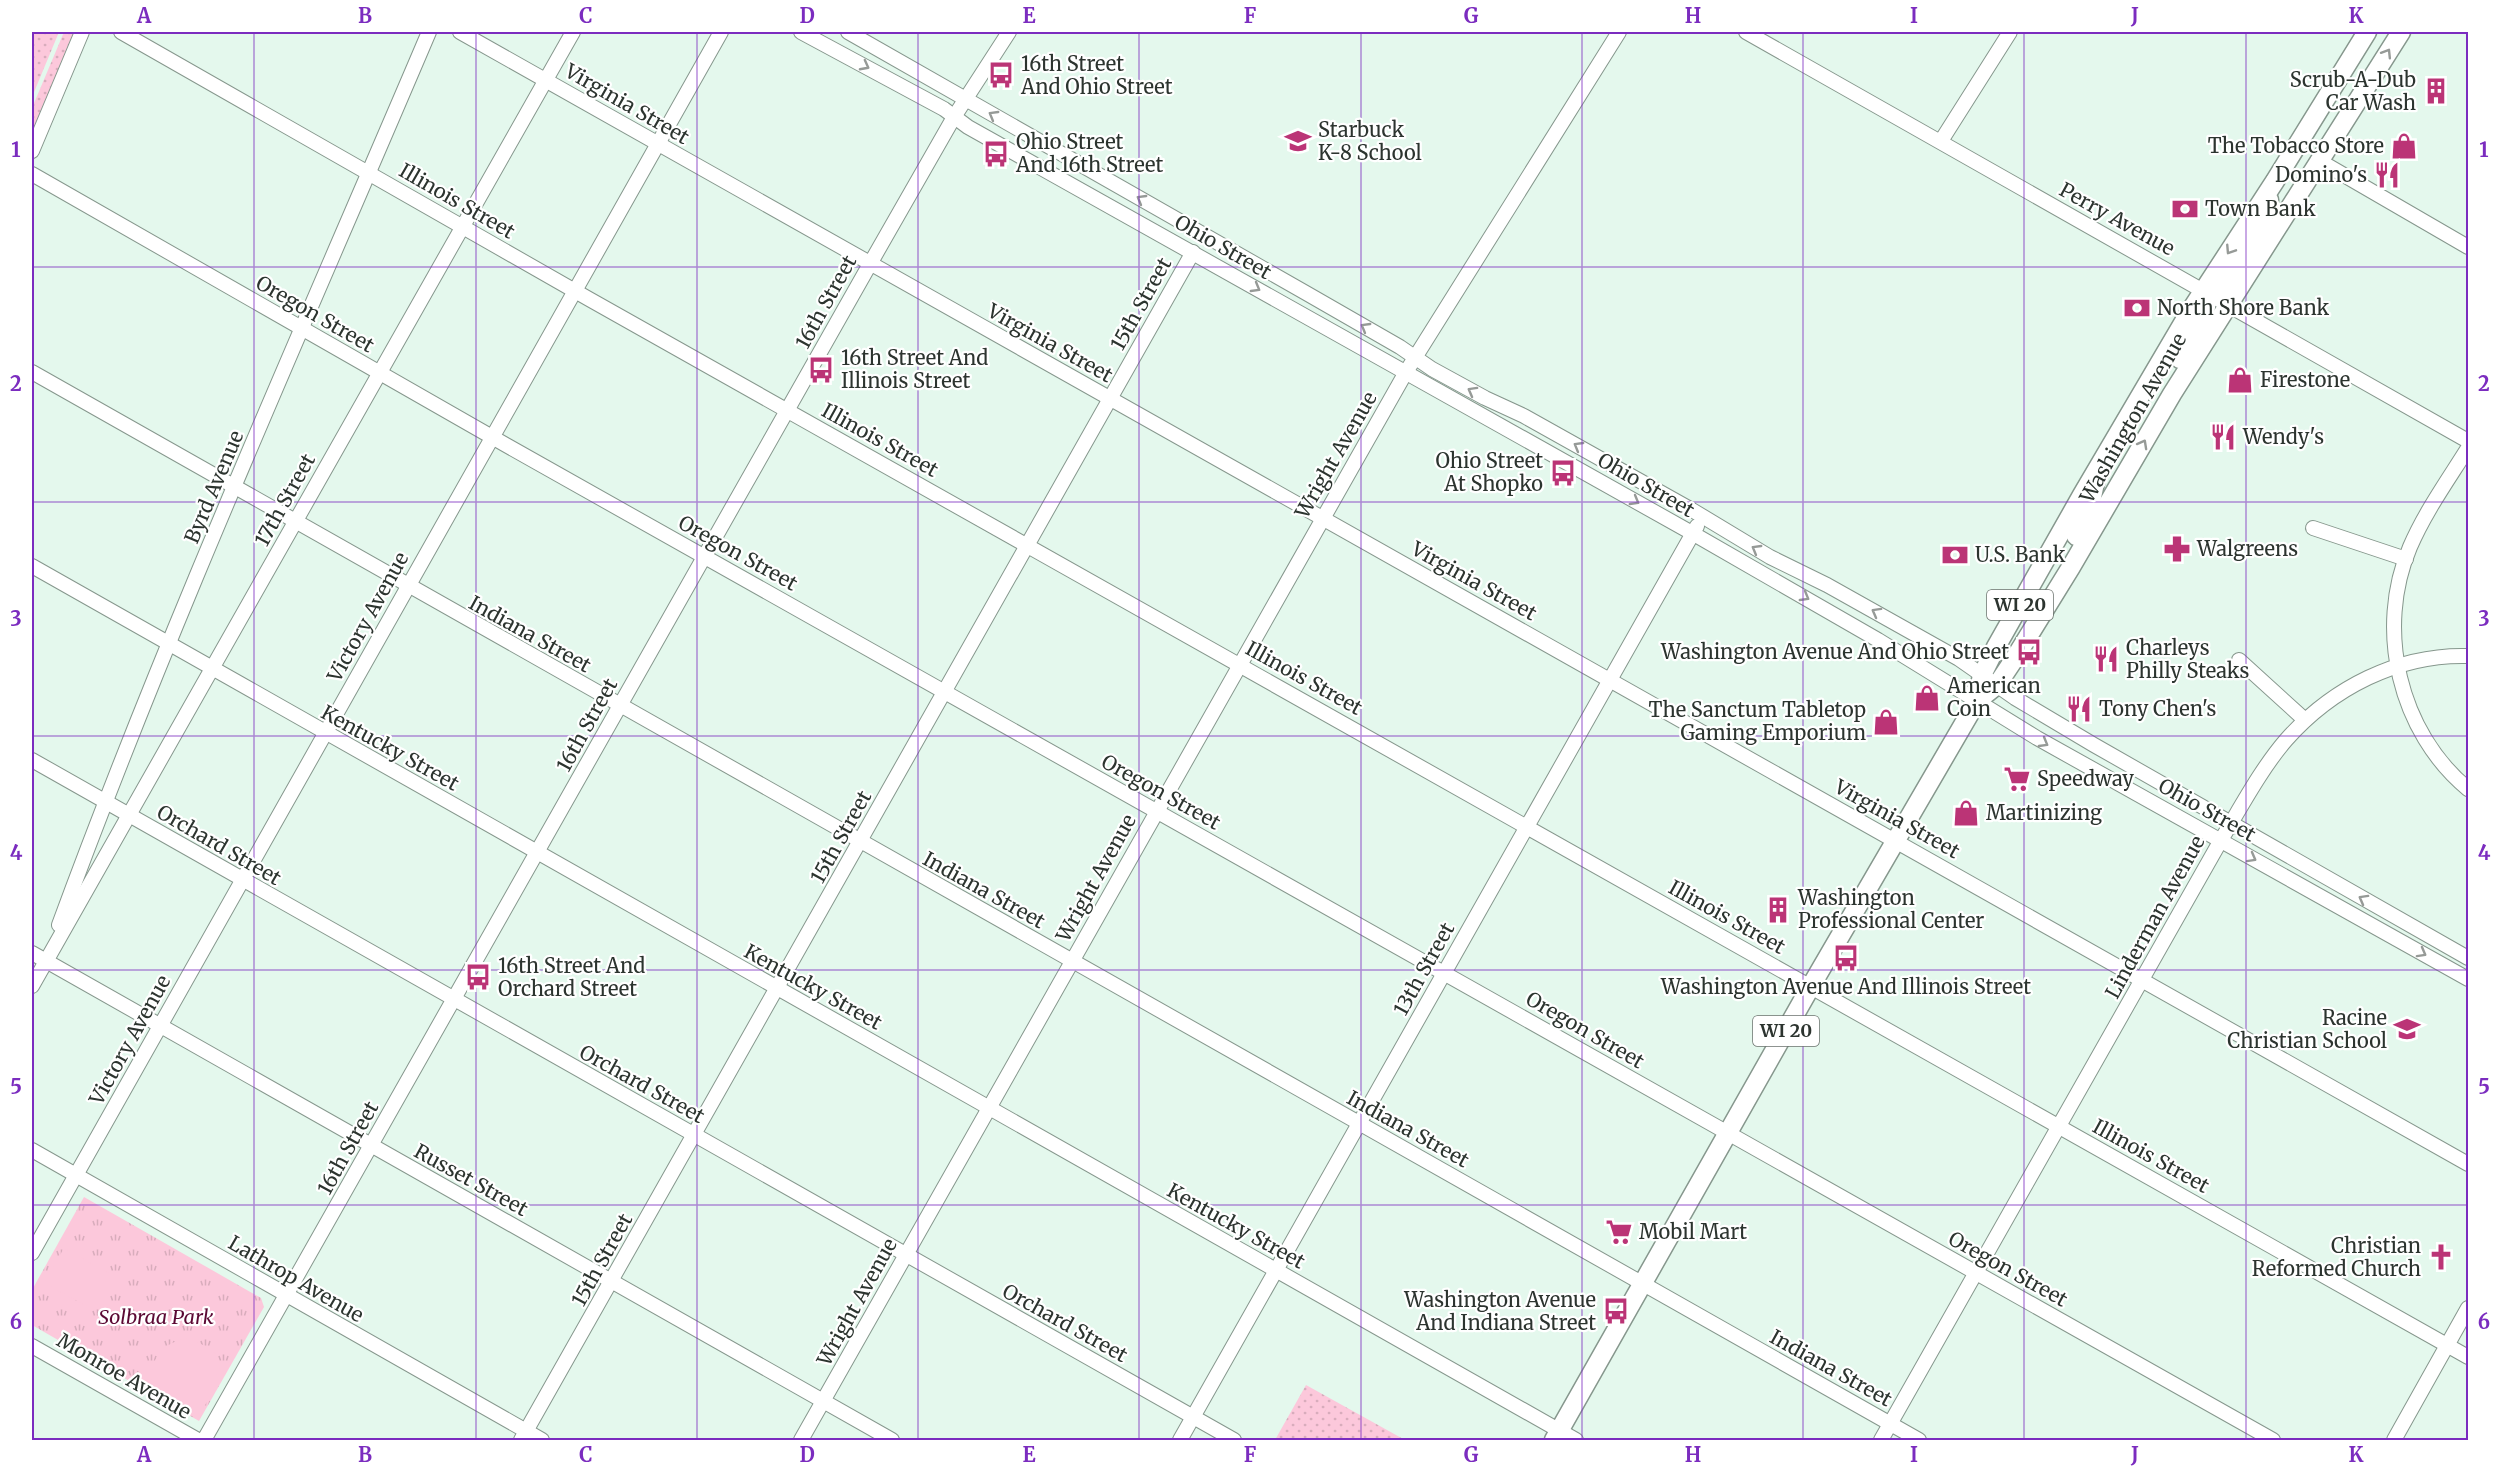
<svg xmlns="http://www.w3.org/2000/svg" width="2500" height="1472" viewBox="0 0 2500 1472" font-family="Merriweather,serif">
	<defs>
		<pattern id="grass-dots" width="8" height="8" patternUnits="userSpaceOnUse" patternTransform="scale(1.5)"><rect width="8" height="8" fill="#fcc8db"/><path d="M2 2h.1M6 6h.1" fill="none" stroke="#d8acbc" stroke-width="1.8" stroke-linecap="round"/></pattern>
		<pattern id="park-tufts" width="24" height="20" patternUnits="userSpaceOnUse" patternTransform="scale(1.5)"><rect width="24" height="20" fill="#fcc8db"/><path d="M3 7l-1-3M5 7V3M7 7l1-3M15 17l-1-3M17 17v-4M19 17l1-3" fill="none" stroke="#d8acbc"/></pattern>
	</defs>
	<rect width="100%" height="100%" fill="#e4f8ed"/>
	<!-- grass -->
	<g fill="url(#grass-dots)">
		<path d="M32,32H59L32,97Z"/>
		<path d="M64,32H75L32,133V108Z"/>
		<path d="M1306,1385L1405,1440H1275Z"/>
	</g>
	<!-- park -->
	<path fill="url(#park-tufts)" d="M84,1197L261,1298L264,1307L199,1421L32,1325V1290Z"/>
	<!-- garden -->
	<g fill="#fcc8db">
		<path d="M64,1248L110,1274L90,1308L44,1283Z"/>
		<path d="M189,1338C199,1343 222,1352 220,1366C219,1372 213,1379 211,1384L214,1389C210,1395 206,1405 201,1411C190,1423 163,1401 152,1394C150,1363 155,1344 189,1338Z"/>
	</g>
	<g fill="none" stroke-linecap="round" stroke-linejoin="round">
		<!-- minor casing -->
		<g stroke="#86978d" stroke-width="16">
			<g id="minor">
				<path d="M121,32L589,299L2468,1357"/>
				<path d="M460,32L2468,1164"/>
				<path d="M801,32L944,109L968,127L1692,533L1878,640L2037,738L2468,979"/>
				<path d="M848,32L1306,293L1400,347L1432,369L1485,398L1524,416L1692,510L1770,557L1827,585L1959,659L2015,698L2094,745L2468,958"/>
				<path d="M1746,32L2468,441"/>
				<path d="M1941,141L2010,32"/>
				<path d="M32,151L82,32"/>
				<path d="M2318,160L2468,247"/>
				<path d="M32,174L506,445L2273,1440"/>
				<path d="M32,372L1919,1440"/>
				<path d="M2468,448C2448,480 2425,512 2410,547C2375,629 2399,732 2468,789"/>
				<path d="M2313,528L2406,559"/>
				<path d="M32,566L1576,1440"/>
				<path d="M2239,660L2305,720"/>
				<path d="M32,760L1234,1440"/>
				<path d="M59,925C170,623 303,328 429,32"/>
				<path d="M32,953L892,1440"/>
				<path d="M32,986L573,32"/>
				<path d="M32,1150L542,1440"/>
				<path d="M32,1253L721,32"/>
				<path d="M32,1346L198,1440"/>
				<path d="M204,1440L870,264L954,117L1009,32"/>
				<path d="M521,1440L1193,252"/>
				<path d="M801,1440L1406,372L1619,32"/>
				<path d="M1180,1440L1697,526"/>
				<path d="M1881,1440L2221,840C2241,807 2261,769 2286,740C2332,688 2398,654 2468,656"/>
				<path d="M2394,1440L2468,1308"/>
			</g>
		</g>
		<!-- major casing -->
		<g stroke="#86978d" stroke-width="21">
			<g id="major">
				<path d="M2226,303L2222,295L2223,288L2259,233L2269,200"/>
				<path d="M2180,359C2191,339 2214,313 2204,290"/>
				<path d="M2076,536L2088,516L2095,483"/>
				<path d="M1977,701L1997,685L2013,661L2071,567L2172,394L2401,32"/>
				<path d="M1554,1440L1811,986L1977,701L1982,675L1996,647L2082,495L2189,313L2275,181L2367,32"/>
			</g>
		</g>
		<!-- minor -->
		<use href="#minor" stroke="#fff" stroke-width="14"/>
		<!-- major -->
		<use href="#major" stroke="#fff" stroke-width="18"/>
	</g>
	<!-- one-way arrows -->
	<defs><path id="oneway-chevron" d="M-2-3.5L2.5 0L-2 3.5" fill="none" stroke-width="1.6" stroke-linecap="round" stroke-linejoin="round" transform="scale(1.5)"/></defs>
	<g stroke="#969a97">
		<use href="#oneway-chevron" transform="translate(2387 53) rotate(-58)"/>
		<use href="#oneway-chevron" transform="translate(865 66) rotate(28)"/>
		<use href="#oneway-chevron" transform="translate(993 115) rotate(-150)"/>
		<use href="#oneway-chevron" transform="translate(1141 199) rotate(-150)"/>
		<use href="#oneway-chevron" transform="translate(2230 250) rotate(123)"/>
		<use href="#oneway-chevron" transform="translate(1256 288) rotate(30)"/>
		<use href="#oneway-chevron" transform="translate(1365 327) rotate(-150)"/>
		<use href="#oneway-chevron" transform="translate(1472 391) rotate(-151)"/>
		<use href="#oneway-chevron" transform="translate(2143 444) rotate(-61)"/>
		<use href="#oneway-chevron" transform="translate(1578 446) rotate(-150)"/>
		<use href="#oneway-chevron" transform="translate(1635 501) rotate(30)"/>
		<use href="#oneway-chevron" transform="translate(1756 549) rotate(-150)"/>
		<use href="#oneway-chevron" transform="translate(1805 597) rotate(30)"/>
		<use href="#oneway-chevron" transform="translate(1876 612) rotate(-151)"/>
		<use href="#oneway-chevron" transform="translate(2044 743) rotate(30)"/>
		<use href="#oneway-chevron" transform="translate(2252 858) rotate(29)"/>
		<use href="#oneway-chevron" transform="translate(2363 899) rotate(-151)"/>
		<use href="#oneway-chevron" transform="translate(2422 953) rotate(29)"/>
	</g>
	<!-- grid -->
	<path fill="none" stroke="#7b2cbf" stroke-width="1.5" stroke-opacity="0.55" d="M254,32V1440M476,32V1440M697,32V1440M918,32V1440M1139,32V1440M1361,32V1440M1582,32V1440M1803,32V1440M2024,32V1440M2246,32V1440M32,267H2468M32,502H2468M32,736H2468M32,970H2468M32,1205H2468"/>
	<!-- icons -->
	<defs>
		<g id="bus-bare" transform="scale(2.07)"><path d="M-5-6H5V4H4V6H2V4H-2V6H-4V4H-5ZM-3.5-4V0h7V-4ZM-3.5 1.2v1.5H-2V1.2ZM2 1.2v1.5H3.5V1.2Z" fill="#bb3476" stroke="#fff" stroke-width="2.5" paint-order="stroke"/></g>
		<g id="building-bare" transform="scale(2.07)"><path d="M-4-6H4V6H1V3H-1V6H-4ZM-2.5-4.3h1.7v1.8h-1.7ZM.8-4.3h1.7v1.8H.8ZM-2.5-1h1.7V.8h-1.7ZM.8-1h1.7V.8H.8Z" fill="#bb3476" stroke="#fff" stroke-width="2.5" paint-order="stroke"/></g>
		<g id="school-bare" transform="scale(2.07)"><path d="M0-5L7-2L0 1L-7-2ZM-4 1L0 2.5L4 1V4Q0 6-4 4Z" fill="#bb3476" stroke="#fff" stroke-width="2.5" paint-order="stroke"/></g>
		<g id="shop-bare" transform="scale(2.07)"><path d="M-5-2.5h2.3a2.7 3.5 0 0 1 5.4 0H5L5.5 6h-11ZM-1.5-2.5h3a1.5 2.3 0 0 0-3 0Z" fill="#bb3476" stroke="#fff" stroke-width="2.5" paint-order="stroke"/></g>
		<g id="restaurant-bare" transform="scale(2.07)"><path d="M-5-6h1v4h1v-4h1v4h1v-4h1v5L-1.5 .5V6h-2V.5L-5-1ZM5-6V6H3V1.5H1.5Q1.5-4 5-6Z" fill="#bb3476" stroke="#fff" stroke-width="2.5" paint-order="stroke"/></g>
		<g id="bank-bare" transform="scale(2.07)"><path d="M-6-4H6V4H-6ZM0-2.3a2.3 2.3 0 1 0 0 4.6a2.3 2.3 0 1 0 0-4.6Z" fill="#bb3476" stroke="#fff" stroke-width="2.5" paint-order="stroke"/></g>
		<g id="pharmacy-bare" transform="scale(2.07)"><path d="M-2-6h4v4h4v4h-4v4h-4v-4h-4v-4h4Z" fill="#bb3476" stroke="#fff" stroke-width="2.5" paint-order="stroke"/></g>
		<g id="supermarket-bare" transform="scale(2.07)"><path d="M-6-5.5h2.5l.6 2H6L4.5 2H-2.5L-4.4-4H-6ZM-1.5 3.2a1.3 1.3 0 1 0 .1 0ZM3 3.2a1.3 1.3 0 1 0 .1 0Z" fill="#bb3476" stroke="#fff" stroke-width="2.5" paint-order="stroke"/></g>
		<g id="church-bare" transform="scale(2.07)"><path d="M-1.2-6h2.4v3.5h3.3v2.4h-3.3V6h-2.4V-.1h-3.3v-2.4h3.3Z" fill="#bb3476" stroke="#fff" stroke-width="2.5" paint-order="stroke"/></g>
	</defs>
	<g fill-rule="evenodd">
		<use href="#bus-bare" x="1001" y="75"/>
		<use href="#building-bare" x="2436" y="91"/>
		<use href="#school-bare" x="1298" y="141"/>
		<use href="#shop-bare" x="2404" y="146"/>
		<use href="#bus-bare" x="996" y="154"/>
		<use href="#restaurant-bare" x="2387" y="175"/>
		<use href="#bank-bare" x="2185" y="209"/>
		<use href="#bank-bare" x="2137" y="308"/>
		<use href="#bus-bare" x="821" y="370"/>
		<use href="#shop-bare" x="2240" y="380"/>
		<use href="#restaurant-bare" x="2223" y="437"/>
		<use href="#bus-bare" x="1563" y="473"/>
		<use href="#pharmacy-bare" x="2177" y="549"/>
		<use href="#bank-bare" x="1955" y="555"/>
		<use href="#bus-bare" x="2029" y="652"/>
		<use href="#restaurant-bare" x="2106" y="659"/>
		<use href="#shop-bare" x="1927" y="698"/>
		<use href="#restaurant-bare" x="2079" y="709"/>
		<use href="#shop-bare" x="1886" y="722"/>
		<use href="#supermarket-bare" x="2017" y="779"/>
		<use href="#shop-bare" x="1966" y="813"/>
		<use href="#building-bare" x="1778" y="910"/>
		<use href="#bus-bare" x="1846" y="958"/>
		<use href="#bus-bare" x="478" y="977"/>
		<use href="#school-bare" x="2407" y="1029"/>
		<use href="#supermarket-bare" x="1619" y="1232"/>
		<use href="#church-bare" x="2441" y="1257"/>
		<use href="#bus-bare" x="1616" y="1311"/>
	</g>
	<g text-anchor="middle" stroke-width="4.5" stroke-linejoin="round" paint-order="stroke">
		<!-- shield labels -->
		<g fill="#fff" stroke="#6b716d" stroke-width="1.5">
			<rect x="1987" y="590" width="66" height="30" rx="4.5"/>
			<rect x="1753" y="1016" width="66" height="30" rx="4.5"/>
		</g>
		<g font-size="18" font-weight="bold" fill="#2c342f">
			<text x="2020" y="611">WI 20</text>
			<text x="1786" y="1037">WI 20</text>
		</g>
		<!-- poi labels -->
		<g font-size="20" fill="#2c342f" stroke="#fff" text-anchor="start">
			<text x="1021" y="71">16th Street<tspan x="1021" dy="23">And Ohio Street</tspan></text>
			<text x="2416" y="87" text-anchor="end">Scrub-A-Dub<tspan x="2416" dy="23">Car Wash</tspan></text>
			<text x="1318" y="137">Starbuck<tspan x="1318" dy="23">K-8 School</tspan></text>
			<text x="1016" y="149">Ohio Street<tspan x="1016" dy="23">And 16th Street</tspan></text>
			<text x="2384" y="153" text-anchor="end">The Tobacco Store</text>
			<text x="2367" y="182" text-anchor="end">Domino's</text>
			<text x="2205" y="216">Town Bank</text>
			<text x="2157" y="315">North Shore Bank</text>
			<text x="841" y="365">16th Street And<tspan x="841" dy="23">Illinois Street</tspan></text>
			<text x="2260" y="387">Firestone</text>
			<text x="2243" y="444">Wendy's</text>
			<text x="1543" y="468" text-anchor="end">Ohio Street<tspan x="1543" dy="23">At Shopko</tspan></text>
			<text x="2197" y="556">Walgreens</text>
			<text x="1975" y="562">U.S. Bank</text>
			<text x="2126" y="655">Charleys<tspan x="2126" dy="23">Philly Steaks</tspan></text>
			<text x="2009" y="659" text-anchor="end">Washington Avenue And Ohio Street</text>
			<text x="1947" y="693">American<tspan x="1947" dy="23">Coin</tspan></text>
			<text x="2099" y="716">Tony Chen's</text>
			<text x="1866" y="717" text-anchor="end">The Sanctum Tabletop<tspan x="1866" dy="23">Gaming Emporium</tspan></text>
			<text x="2037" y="786">Speedway</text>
			<text x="1986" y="820">Martinizing</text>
			<text x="1798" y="905">Washington<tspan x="1798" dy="23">Professional Center</tspan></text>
			<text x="498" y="973">16th Street And<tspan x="498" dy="23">Orchard Street</tspan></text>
			<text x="1846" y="994" text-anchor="middle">Washington Avenue And Illinois Street</text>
			<text x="2387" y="1025" text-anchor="end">Racine<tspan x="2387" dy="23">Christian School</tspan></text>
			<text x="1639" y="1239">Mobil Mart</text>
			<text x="2421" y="1253" text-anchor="end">Christian<tspan x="2421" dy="23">Reformed Church</tspan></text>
			<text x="1596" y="1307" text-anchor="end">Washington Avenue<tspan x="1596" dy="23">And Indiana Street</tspan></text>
		</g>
		<!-- street labels -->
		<g font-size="20" fill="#2c342f" stroke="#fff">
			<text transform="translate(627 104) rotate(30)" y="7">Virginia Street</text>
			<text transform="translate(457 201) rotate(30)" y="7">Illinois Street</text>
			<text transform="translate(2117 219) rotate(29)" y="7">Perry Avenue</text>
			<text transform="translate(1223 247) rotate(30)" y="7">Ohio Street</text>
			<text transform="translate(826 302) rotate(-61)" y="7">16th Street</text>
			<text transform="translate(1141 304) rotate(-61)" y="7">15th Street</text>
			<text transform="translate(315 314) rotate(30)" y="7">Oregon Street</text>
			<text transform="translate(1050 343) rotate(29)" y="7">Virginia Street</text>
			<text transform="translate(2133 418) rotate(-60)" y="7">Washington Avenue</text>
			<text transform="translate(880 440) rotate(29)" y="7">Illinois Street</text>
			<text transform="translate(1336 455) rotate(-60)" y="7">Wright Avenue</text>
			<text transform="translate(1646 485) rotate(30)" y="7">Ohio Street</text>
			<text transform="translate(214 487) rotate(-67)" y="7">Byrd Avenue</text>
			<text transform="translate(285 500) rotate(-61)" y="7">17th Street</text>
			<text transform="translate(738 553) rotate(29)" y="7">Oregon Street</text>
			<text transform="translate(1474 581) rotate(29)" y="7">Virginia Street</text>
			<text transform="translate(368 617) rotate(-61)" y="7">Victory Avenue</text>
			<text transform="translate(530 634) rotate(29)" y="7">Indiana Street</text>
			<text transform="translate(1304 678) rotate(29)" y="7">Illinois Street</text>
			<text transform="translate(587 725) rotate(-61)" y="7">16th Street</text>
			<text transform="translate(390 748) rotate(29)" y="7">Kentucky Street</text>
			<text transform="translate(1161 792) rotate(29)" y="7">Oregon Street</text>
			<text transform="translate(2207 810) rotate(29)" y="7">Ohio Street</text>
			<text transform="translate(1897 819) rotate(29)" y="7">Virginia Street</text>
			<text transform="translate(841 837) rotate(-61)" y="7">15th Street</text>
			<text transform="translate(219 845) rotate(30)" y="7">Orchard Street</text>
			<text transform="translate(1096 878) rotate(-61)" y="7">Wright Avenue</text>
			<text transform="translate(984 890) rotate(29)" y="7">Indiana Street</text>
			<text transform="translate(1727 917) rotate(29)" y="7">Illinois Street</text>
			<text transform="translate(2155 917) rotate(-61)" y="7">Linderman Avenue</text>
			<text transform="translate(1424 969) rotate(-61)" y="7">13th Street</text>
			<text transform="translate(813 987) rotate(29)" y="7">Kentucky Street</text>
			<text transform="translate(1585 1030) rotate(30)" y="7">Oregon Street</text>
			<text transform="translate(130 1040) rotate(-61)" y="7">Victory Avenue</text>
			<text transform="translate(642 1084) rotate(29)" y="7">Orchard Street</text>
			<text transform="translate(1408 1129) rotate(29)" y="7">Indiana Street</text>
			<text transform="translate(348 1148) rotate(-61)" y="7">16th Street</text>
			<text transform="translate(2151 1156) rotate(29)" y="7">Illinois Street</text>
			<text transform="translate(471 1180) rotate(29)" y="7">Russet Street</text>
			<text transform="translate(1236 1226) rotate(29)" y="7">Kentucky Street</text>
			<text transform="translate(602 1260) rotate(-61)" y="7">15th Street</text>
			<text transform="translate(2008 1269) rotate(29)" y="7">Oregon Street</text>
			<text transform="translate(296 1279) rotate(30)" y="7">Lathrop Avenue</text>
			<text transform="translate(857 1302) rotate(-61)" y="7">Wright Avenue</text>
			<text transform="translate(1065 1323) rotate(29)" y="7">Orchard Street</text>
			<text transform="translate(1831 1368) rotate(29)" y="7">Indiana Street</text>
			<text transform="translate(124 1376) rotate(30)" y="7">Monroe Avenue</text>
		</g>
		<!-- park labels -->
		<g font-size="20" font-style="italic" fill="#5b0934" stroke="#fff">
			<text x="156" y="1324">Solbraa Park</text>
		</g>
	</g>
	<!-- border -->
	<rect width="2500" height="1472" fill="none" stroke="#ffffff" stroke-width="66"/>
	<rect x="33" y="33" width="2434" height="1406" fill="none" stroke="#7b2cbf" stroke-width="2"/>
	<g font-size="20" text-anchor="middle" font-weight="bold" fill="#7b2cbf">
		<text x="144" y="23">A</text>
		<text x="365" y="23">B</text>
		<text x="586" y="23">C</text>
		<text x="807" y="23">D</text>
		<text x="1029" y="23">E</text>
		<text x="1250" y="23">F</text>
		<text x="1471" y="23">G</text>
		<text x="1693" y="23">H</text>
		<text x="1914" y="23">I</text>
		<text x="2135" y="23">J</text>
		<text x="2356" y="23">K</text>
		<text x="16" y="157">1</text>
		<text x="2484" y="157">1</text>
		<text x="16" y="391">2</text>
		<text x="2484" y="391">2</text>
		<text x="16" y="626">3</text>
		<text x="2484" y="626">3</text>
		<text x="16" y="860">4</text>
		<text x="2484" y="860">4</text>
		<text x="16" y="1094">5</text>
		<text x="2484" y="1094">5</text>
		<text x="16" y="1329">6</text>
		<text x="2484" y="1329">6</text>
		<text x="144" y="1462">A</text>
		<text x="365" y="1462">B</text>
		<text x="586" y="1462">C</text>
		<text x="807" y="1462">D</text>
		<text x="1029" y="1462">E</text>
		<text x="1250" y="1462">F</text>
		<text x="1471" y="1462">G</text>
		<text x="1693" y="1462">H</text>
		<text x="1914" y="1462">I</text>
		<text x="2135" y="1462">J</text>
		<text x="2356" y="1462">K</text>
	</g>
</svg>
